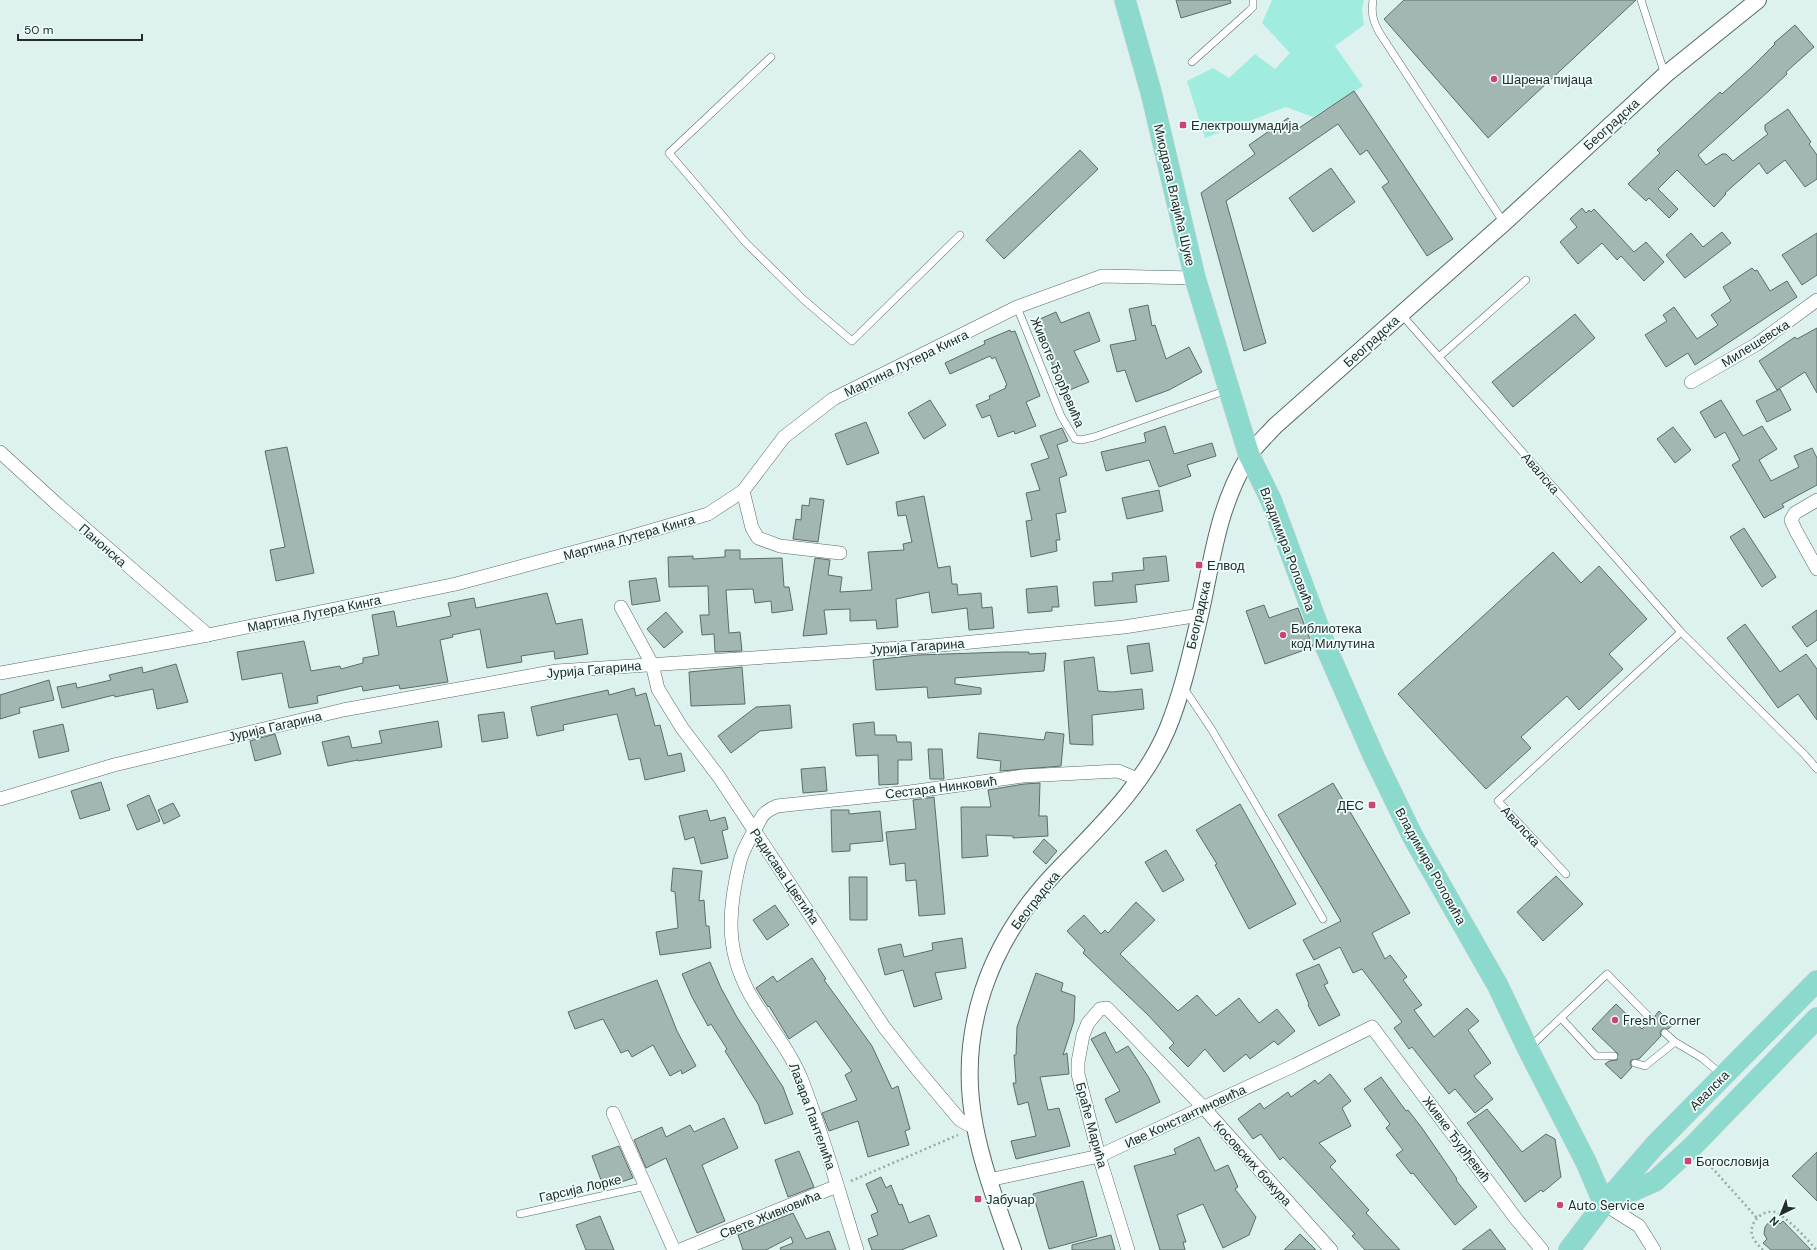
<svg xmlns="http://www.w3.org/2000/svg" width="1817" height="1250" viewBox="0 0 1817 1250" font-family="'DM Sans',sans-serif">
	<rect width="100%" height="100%" fill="#ddf2ee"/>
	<!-- green -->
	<path fill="#a0ecde" d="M1272,0H1364L1362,10L1364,25L1335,46L1363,86L1313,117L1286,107L1205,138L1187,81L1213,68L1229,78L1255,54L1275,69L1290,53L1262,23Z"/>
	<!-- building -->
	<g fill="#a2b6b2" stroke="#5b6d69">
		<path d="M1176,0H1230L1231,3L1181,18Z"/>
		<path d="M1404,0H1636L1488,138L1384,19Z"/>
		<path d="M1795,25L1814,47L1786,72L1787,74L1771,89L1698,155L1706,165L1722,154H1726L1733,161L1768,134L1765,130V125L1788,109L1811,142L1809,144L1817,155V179L1805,187L1785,160L1767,174L1759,163L1725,193L1726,194L1714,207L1677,170L1658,189L1678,209L1669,218L1649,198L1646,201L1628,184L1660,153L1657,150L1720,92L1722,94L1751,68L1775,44L1774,43Z"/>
		<path d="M1354,91L1453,239L1427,256L1382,187L1389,182L1367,150L1360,155L1338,124L1226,201L1266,343L1244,351L1201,193L1255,154L1249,145L1288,118L1296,130Z"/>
		<path d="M1080,150L1098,169L1004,259L986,240Z"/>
		<path d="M1331,168L1355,202L1313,232L1289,198Z"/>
		<path d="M1582,208L1586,213L1589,210L1591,212L1594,209L1634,252L1646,242L1664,262L1644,281L1621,256L1617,260L1602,243L1578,264L1560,242L1577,227L1570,219Z"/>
		<path d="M1722,232L1731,243L1685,278L1666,255L1691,233L1703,247Z"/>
		<path d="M1817,233V275L1802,285L1782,255Z"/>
		<path d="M1752,268L1755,271L1757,270L1770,291L1787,281L1797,297L1695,365L1688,353L1666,367L1645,335L1667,321L1663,315L1674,307L1697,339L1718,325L1711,315L1731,301L1723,287Z"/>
		<path d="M1148,305L1152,326L1155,325L1166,359L1189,347L1202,372L1169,390L1136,402L1125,370L1117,372L1110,345L1136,340L1129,309Z"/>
		<path d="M1056,312L1061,323L1089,312L1100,341L1074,351L1089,382L1065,392L1033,322Z"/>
		<path d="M1575,314L1595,338L1513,407L1492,382Z"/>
		<path d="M1817,328V393L1805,372L1777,390L1759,361L1795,337L1797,339Z"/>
		<path d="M1010,330L1011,332L1015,331L1040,396L1026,402L1036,426L1015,434L1014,431L998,437L990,415L982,418L976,405L990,399L989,396L1006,388L1005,386L1007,385L995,357L992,359L990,356L950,374L945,363L985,344L984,341Z"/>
		<path d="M1780,389L1791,410L1767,422L1756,401Z"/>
		<path d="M930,400L946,425L924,439L908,413Z"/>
		<path d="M1721,400L1743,436L1762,426L1777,449L1759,460L1771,481L1799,467L1794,456L1812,448L1817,458V485L1782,504L1784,507L1764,518L1732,465L1740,460L1725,432L1715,438L1700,412Z"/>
		<path d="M866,422L879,453L847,465L835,434Z"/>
		<path d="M1165,426L1174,454L1212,443L1216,456L1187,465L1191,476L1159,487L1149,460L1106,471L1101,452L1146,442L1144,433Z"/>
		<path d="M1673,427L1691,450L1675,463L1657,439Z"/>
		<path d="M1062,428L1068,441L1057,445L1067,475L1059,478L1066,512L1056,514L1060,540H1056L1057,551L1031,557L1026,521L1032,520L1026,493L1040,490L1031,464L1049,458L1040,436Z"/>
		<path d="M287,447L314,573L276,581L270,550L285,547L265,451Z"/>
		<path d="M1159,490L1163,511L1127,519L1122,498Z"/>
		<path d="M924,496L938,568L950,566L952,584H957L958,595L981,593L982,608L992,607L994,628L969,630L967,608L932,613L929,592L896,599L898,627L877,629L876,620L850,621V609L824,610L827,634L803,636L815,558L830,560L828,575L842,577L840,592L872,590L868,552L904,550L903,544L912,542L906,515L898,516L896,502Z"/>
		<path d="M810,498L824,500L818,542L793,539L796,519L801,520L802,505L809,506Z"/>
		<path d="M1744,528L1776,577L1762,587L1730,537Z"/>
		<path d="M725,550H740V559L782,558L784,587H789L793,610L772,613L771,601L755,603L753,589L726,590L729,633L740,632L742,651L715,652L714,634L702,635L700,615H709L708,586L669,587L668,557L693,556V559L725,557Z"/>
		<path d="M1553,552L1581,583L1599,566L1647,619L1609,654L1623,669L1579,710L1567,696L1521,737L1531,748L1486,789L1398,694Z"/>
		<path d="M1166,556L1169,581L1135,585L1137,602L1095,606L1093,582L1113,581L1112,573L1144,570L1143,558Z"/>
		<path d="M656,578L660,601L632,605L629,581Z"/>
		<path d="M1057,586L1059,607H1052V611L1028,613L1026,589Z"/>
		<path d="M547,593L556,624L582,619L588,654L555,659L554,651L521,656L522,662L487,668L480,629L452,635L453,637L440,640L448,682L400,689L399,685L363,691L362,686L317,696L318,703L289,708L282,673L242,680L237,652L304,641L311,671L340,666L341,669L363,663V658L379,655L372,615L394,611L397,627L451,616L448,603L474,598L476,608Z"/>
		<path d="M1264,605L1269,618L1298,608L1313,647L1265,664L1246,611Z"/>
		<path d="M1817,610V640L1807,647L1792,627Z"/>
		<path d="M666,612L683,632L664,648L647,629Z"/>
		<path d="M1745,624L1780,672L1806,654L1817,669V720L1798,694L1778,708L1727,638Z"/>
		<path d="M1149,643L1153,671L1131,674L1127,646Z"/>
		<path d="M1004,652H1029V654L1046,653L1044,671L955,678V684L981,688V694L928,698L927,687L876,690L873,660L918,655Z"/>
		<path d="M1094,657L1098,691L1112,692L1142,689L1144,709L1092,715L1093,745L1070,744L1064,661Z"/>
		<path d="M176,664L188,702L157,709L153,689L115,697L114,695L62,708L57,687L76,683L77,688L111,680L109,675L142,667L143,673Z"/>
		<path d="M742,667L745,704L691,706L689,672Z"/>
		<path d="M49,680L54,700L19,708L20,713L0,719V695Z"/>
		<path d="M634,688L636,696L646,693L655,726L660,725L668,756L681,753L685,771L645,780L640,758L629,760L617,714L563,725L564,730L537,736L531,707L608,690L609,695Z"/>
		<path d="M790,705L792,728L760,731L731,753L718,736L756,707Z"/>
		<path d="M504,712L508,738L482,742L478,715Z"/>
		<path d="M438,721L442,747L358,761V760L328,766L322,742L349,736L352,748L382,743L379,731Z"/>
		<path d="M874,722L875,735H896L897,742H911L912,760H898V784L879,785L878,755L856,756L853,724Z"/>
		<path d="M63,724L69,751L39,758L33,731Z"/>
		<path d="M1046,732L1064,734L1061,766L1000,771L1001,761L977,758L979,733L1044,740Z"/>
		<path d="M275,734L281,754L255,761L250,741Z"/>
		<path d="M928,749H942L944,779H930Z"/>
		<path d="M825,767L827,791L803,793L801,769Z"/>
		<path d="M101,782L110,810L80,819L71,791Z"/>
		<path d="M1040,783L1039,816H1047L1048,836L1013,838V836L986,835L988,856L962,858L961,807H991L988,790L1024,784Z"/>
		<path d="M1333,783L1410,913L1372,933L1385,959L1390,955L1407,977L1403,980L1422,1005L1414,1010L1434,1037L1467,1008L1479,1021L1468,1030L1491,1063L1474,1076L1493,1099L1475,1113L1455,1089L1449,1094L1412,1047L1409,1049L1394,1028L1402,1022L1362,969L1353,973L1340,947L1314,960L1303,940L1341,921L1278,815Z"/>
		<path d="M149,795L160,821L137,830L127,805Z"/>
		<path d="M934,797L945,914L919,916L916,880L906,881L905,863L890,865L886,832L916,829L913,800Z"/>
		<path d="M173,803L180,816L164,824L158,810Z"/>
		<path d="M1240,804L1296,904L1249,929L1215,865L1217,864L1196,830Z"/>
		<path d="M707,810L710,821L725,817L728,829L722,831L728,858L701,864L694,837L685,840L679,816Z"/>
		<path d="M831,810H849V814L880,811L883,841L850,844V851L832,852Z"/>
		<path d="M1044,839L1057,851L1046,864L1033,852Z"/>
		<path d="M1166,850L1184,880L1163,892L1145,862Z"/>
		<path d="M673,868L702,871L699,901L704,900L706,926H709L711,948L660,955L656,932L678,928L675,892L671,891Z"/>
		<path d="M1556,876L1583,904L1543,941L1517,912Z"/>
		<path d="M849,877H867V920H850Z"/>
		<path d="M1136,902L1155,920L1120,954L1178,1011L1197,995L1216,1016L1239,998L1259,1023L1277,1009L1295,1031L1278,1045L1274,1041L1250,1059L1246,1054L1224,1072L1205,1049L1188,1067L1169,1048L1174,1043L1148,1015L1083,953L1085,950L1067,931L1084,915L1101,934L1105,930L1108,933Z"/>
		<path d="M775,905L789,925L767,940L753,920Z"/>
		<path d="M962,938L966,968L935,973L942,999L914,1007L903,970L885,975L878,949L901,944L904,957L933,950L932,943Z"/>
		<path d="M812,958L826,979L824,980L872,1046L892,1089L898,1086L910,1129L905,1131L909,1145L868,1157L858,1121L829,1131L822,1113L857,1100L845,1075L852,1071L816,1021L789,1039L769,1006L768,1007L756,988L773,976L777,982Z"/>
		<path d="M710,962L721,988L738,1019L783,1087L793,1114L765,1124L758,1104L725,1051L727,1049L711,1024L708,1026L692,997L682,974Z"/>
		<path d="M1319,964L1328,983L1324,985L1340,1015L1319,1026L1308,1005L1309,1004L1296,974Z"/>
		<path d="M1036,973L1063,983L1061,991L1075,996L1074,1021L1063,1055L1067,1053L1069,1074L1040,1077L1048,1110L1059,1108L1070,1146L1016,1159L1011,1141L1036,1136L1028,1102L1018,1105L1013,1083H1016L1014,1055H1016L1017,1027Z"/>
		<path d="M657,980L677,1031L696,1066L682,1074L681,1070L670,1076L653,1045L632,1057L628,1050L621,1053L603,1019L575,1029L568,1012Z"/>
		<path d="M1616,1004L1642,1029L1648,1023L1655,1022V1016L1659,1011L1673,1025L1668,1029H1662L1660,1032L1661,1036L1639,1059L1631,1060L1630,1064L1632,1067L1621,1079L1605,1064L1609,1061L1617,1060L1618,1054L1592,1029Z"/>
		<path d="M1105,1032L1116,1053L1128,1046L1149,1078L1160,1102L1116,1123L1105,1099L1120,1091L1091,1039Z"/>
		<path d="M1330,1074L1351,1101L1342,1108L1351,1126L1319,1143L1336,1161L1330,1167L1369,1210L1366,1213L1400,1250H1365L1352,1236L1355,1234L1315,1191L1283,1157L1280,1160L1261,1134L1253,1139L1238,1119L1260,1103L1264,1109L1288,1092L1291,1097L1315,1080L1318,1084Z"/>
		<path d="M1381,1077L1406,1111L1408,1110L1422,1128L1457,1179L1456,1180L1477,1207L1455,1225L1413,1173L1411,1174L1396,1155L1403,1150L1386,1128L1390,1124L1364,1089Z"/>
		<path d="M1487,1109L1522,1152L1546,1134L1555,1139L1561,1177L1543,1192L1541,1190L1525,1202L1467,1123Z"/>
		<path d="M724,1118L738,1148L702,1165L725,1221L697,1233L666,1158L646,1168L634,1140L662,1127L666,1137L690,1125L694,1132Z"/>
		<path d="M1199,1137L1215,1171L1228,1165L1238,1187L1235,1189L1256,1217L1249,1235L1223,1248L1203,1204L1177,1215L1186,1242H1183L1185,1250H1160L1134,1166L1176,1154L1174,1149Z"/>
		<path d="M619,1146L633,1178L604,1188L592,1156Z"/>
		<path d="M799,1151L814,1187L788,1197L775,1160Z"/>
		<path d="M1817,1152V1201L1792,1176Z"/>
		<path d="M881,1177L886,1188L891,1185L899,1205L902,1204L909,1223L929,1215L937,1236L901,1250H872L868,1239L878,1235L871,1215L878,1212L866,1184Z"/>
		<path d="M1083,1181L1097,1236L1049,1249L1033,1194Z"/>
		<path d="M793,1213L806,1239L829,1231L836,1250H781L780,1248L793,1243L791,1237L766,1250H743L738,1235Z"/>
		<path d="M600,1216L614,1250H586L576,1225Z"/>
		<path d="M1775,1221L1780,1224L1783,1221L1811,1250H1771L1763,1243L1767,1239L1764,1234L1765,1227L1769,1222Z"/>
		<path d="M1490,1229L1506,1250H1462Z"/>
		<path d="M1300,1234L1316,1250H1284Z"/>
		<path d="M1111,1235L1115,1250H1072V1245Z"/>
	</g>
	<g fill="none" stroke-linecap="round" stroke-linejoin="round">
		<!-- service casing -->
		<g stroke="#576965" stroke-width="8">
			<g id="service">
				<path d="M1373,0C1371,13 1373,21 1379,32L1504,223"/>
				<path d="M1641,0L1665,75"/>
				<path d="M771,57L669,153L746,243L804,300L852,341L960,235"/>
				<path d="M1192,62L1249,11L1253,7V0"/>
				<path d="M1017,307L1061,416L1075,439L1081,440L1094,437L1227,390"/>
				<path d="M1401,314L1681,632L1805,755L1817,769"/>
				<path d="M1439,357L1526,280"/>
				<path d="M1183,687L1212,730L1323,919"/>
				<path d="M1566,874L1498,801L1681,632"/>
				<path d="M1561,1018L1596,1056H1614"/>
				<path d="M1665,1033L1675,1042L1702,1058L1721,1074"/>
				<path d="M1530,1047L1607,974L1651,1019"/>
				<path d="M1635,1063L1645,1066L1675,1042"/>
				<path d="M520,1214L646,1186"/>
			</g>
		</g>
		<!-- minor casing -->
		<g stroke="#576965" stroke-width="14">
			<g id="minor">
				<path d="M1691,382L1757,344L1817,300"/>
				<path d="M0,452L58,505L208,635"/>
				<path d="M743,491L752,528L758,538L780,546L840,553"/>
				<path d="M1817,500L1795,513L1791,520L1796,531L1817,569"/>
				<path d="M621,607L652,664L658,689L682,728L719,777L884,1027L917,1069L960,1120L969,1125H974"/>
				<path d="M0,673L208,635L456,584L619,540L708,514L743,491L784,437L833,399L1017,307L1102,276L1195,278"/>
				<path d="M0,799L114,765L343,710L557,671L931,646L1124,627L1200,615"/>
				<path d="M613,1113L674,1250"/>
				<path d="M989,1180L1099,1156L1295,1065L1372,1027L1517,1220L1542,1250"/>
				<path d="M1604,1204L1639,1226L1654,1250"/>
				<path d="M680,1250L837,1186"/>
				<path d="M857,1250C839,1192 823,1134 801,1078C789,1050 771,1028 755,1003C725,955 727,914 740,861C743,850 748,842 754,831C762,817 761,813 777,806L910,792L1023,776L1118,771L1140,780"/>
				<path d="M1128,1250L1099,1156L1078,1074V1062L1083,1035L1088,1023L1100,1009L1107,1008L1203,1107L1331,1250"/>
			</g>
		</g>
		<!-- tertiary casing -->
		<g stroke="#576965" stroke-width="18">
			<path id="tertiary" d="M1013,1250C999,1210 983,1169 975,1127C956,1032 989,943 1054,874C1096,830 1143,787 1167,730C1182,694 1191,653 1200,615C1213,557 1217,510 1248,457C1255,446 1266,436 1275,426L1504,223L1665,75L1758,0"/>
		</g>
		<!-- primary casing -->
		<g stroke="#cfd1d0" stroke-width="22">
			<g id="primary">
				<path d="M1125,0L1151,92L1195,278L1249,455L1271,500L1325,645L1374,757L1413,837L1498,986L1528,1049L1586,1162L1604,1204"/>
				<path d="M1610,1201L1655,1181L1693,1146L1817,1018"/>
				<path d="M1569,1250L1604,1204L1655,1145L1817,981"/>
			</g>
		</g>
		<!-- path -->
		<g stroke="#99a9a6" stroke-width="2.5" stroke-dasharray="2 3" stroke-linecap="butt">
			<path d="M1705,1160L1757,1218"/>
			<path d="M851,1181L958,1135"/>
			<path d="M1763,1250C1759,1246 1754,1241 1752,1235C1749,1222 1762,1210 1775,1212C1783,1214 1811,1242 1816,1250"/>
		</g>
		<!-- service -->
		<use href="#service" stroke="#fff" stroke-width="7"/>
		<!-- minor -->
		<use href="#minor" stroke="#fff" stroke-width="13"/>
		<!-- tertiary -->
		<use href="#tertiary" stroke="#fff" stroke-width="16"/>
		<!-- primary -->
		<use href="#primary" stroke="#8cd9ce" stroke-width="21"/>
	</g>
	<!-- markers -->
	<g fill="#ce4376" stroke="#eefefb" stroke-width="1.5">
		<circle cx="1494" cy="79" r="4"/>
		<rect x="1179" y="121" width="8" height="8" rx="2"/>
		<rect x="1195" y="561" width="8" height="8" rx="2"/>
		<circle cx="1283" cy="635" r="4"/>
		<rect x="1368" y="801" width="8" height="8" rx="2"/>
		<circle cx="1615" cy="1020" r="4"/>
		<rect x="1684" y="1157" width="8" height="8" rx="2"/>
		<rect x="974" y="1195" width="8" height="8" rx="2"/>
		<circle cx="1560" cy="1205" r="4"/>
	</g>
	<g text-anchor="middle" stroke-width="3.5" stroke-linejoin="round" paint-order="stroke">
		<!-- poi labels -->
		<g font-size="13" fill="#242c2a" stroke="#eefefb" text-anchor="start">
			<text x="1502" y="84">Шарена пијаца</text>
			<text x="1191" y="130">Електрошумадија</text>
			<text x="1207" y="570">Елвод</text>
			<text x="1291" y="633">Библиотека<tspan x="1291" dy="15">код Милутина</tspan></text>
			<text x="1364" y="810" text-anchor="end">ДЕС</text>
			<text x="1623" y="1025">Fresh Corner</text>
			<text x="1696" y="1166">Богословија</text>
			<text x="986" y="1204">Јабучар</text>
			<text x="1568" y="1210">Auto Service</text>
		</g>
		<!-- street labels -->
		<g font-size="13" fill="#242c2a" stroke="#eefefb">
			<text transform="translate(1611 124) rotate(-42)" y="5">Београдска</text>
			<text transform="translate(1175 195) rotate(77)" y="5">Миодрага Влајића Шуке</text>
			<text transform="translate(1371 341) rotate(-42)" y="5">Београдска</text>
			<text transform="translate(1755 343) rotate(-32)" y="5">Милешевска</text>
			<text transform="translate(906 363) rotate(-26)" y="5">Мартина Лутера Кинга</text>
			<text transform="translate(1058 372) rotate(67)" y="5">Животе Ђорђевића</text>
			<text transform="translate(1541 473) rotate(49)" y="5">Авалска</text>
			<text transform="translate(629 537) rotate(-16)" y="5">Мартина Лутера Кинга</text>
			<text transform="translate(103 545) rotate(41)" y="5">Панонска</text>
			<text transform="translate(1288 549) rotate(69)" y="5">Владимира Роловића</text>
			<text transform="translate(314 613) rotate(-12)" y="5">Мартина Лутера Кинга</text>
			<text transform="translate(1198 615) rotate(-77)" y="5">Београдска</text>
			<text transform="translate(917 646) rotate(-4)" y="5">Јурија Гагарина</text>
			<text transform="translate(594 669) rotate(-5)" y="5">Јурија Гагарина</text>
			<text transform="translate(275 726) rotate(-13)" y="5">Јурија Гагарина</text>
			<text transform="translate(941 787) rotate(-7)" y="5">Сестара Нинковић</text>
			<text transform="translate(1521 826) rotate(47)" y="5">Авалска</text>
			<text transform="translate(1431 866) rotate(61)" y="5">Владимира Роловића</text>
			<text transform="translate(785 876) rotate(56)" y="5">Радисава Цветића</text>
			<text transform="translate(1035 900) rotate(-52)" y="5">Београдска</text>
			<text transform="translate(1709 1090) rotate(-45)" y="5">Авалска</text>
			<text transform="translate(813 1116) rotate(70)" y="5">Лазара Пантелића</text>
			<text transform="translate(1185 1116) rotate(-25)" y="5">Иве Константиновића</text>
			<text transform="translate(1092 1125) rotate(75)" y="5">Браће Марића</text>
			<text transform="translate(1457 1139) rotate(53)" y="5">Живке Ђурђевић</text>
			<text transform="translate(1253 1163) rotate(48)" y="5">Косовских божура</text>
			<text transform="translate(580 1188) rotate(-13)" y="5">Гарсија Лорке</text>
			<text transform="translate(770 1214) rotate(-22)" y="5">Свете Живковића</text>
		</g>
	</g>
	<!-- north arrow -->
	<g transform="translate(1781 1214) rotate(223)" stroke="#eefefb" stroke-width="3" paint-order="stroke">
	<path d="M0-3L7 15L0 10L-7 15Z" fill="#242c2a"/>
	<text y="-6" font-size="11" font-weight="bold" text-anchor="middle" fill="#242c2a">N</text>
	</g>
	<!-- scale -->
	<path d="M18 34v6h124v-6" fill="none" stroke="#242c2a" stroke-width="2"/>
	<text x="24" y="34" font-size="12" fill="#242c2a" stroke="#eefefb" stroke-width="3" paint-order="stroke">50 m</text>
</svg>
